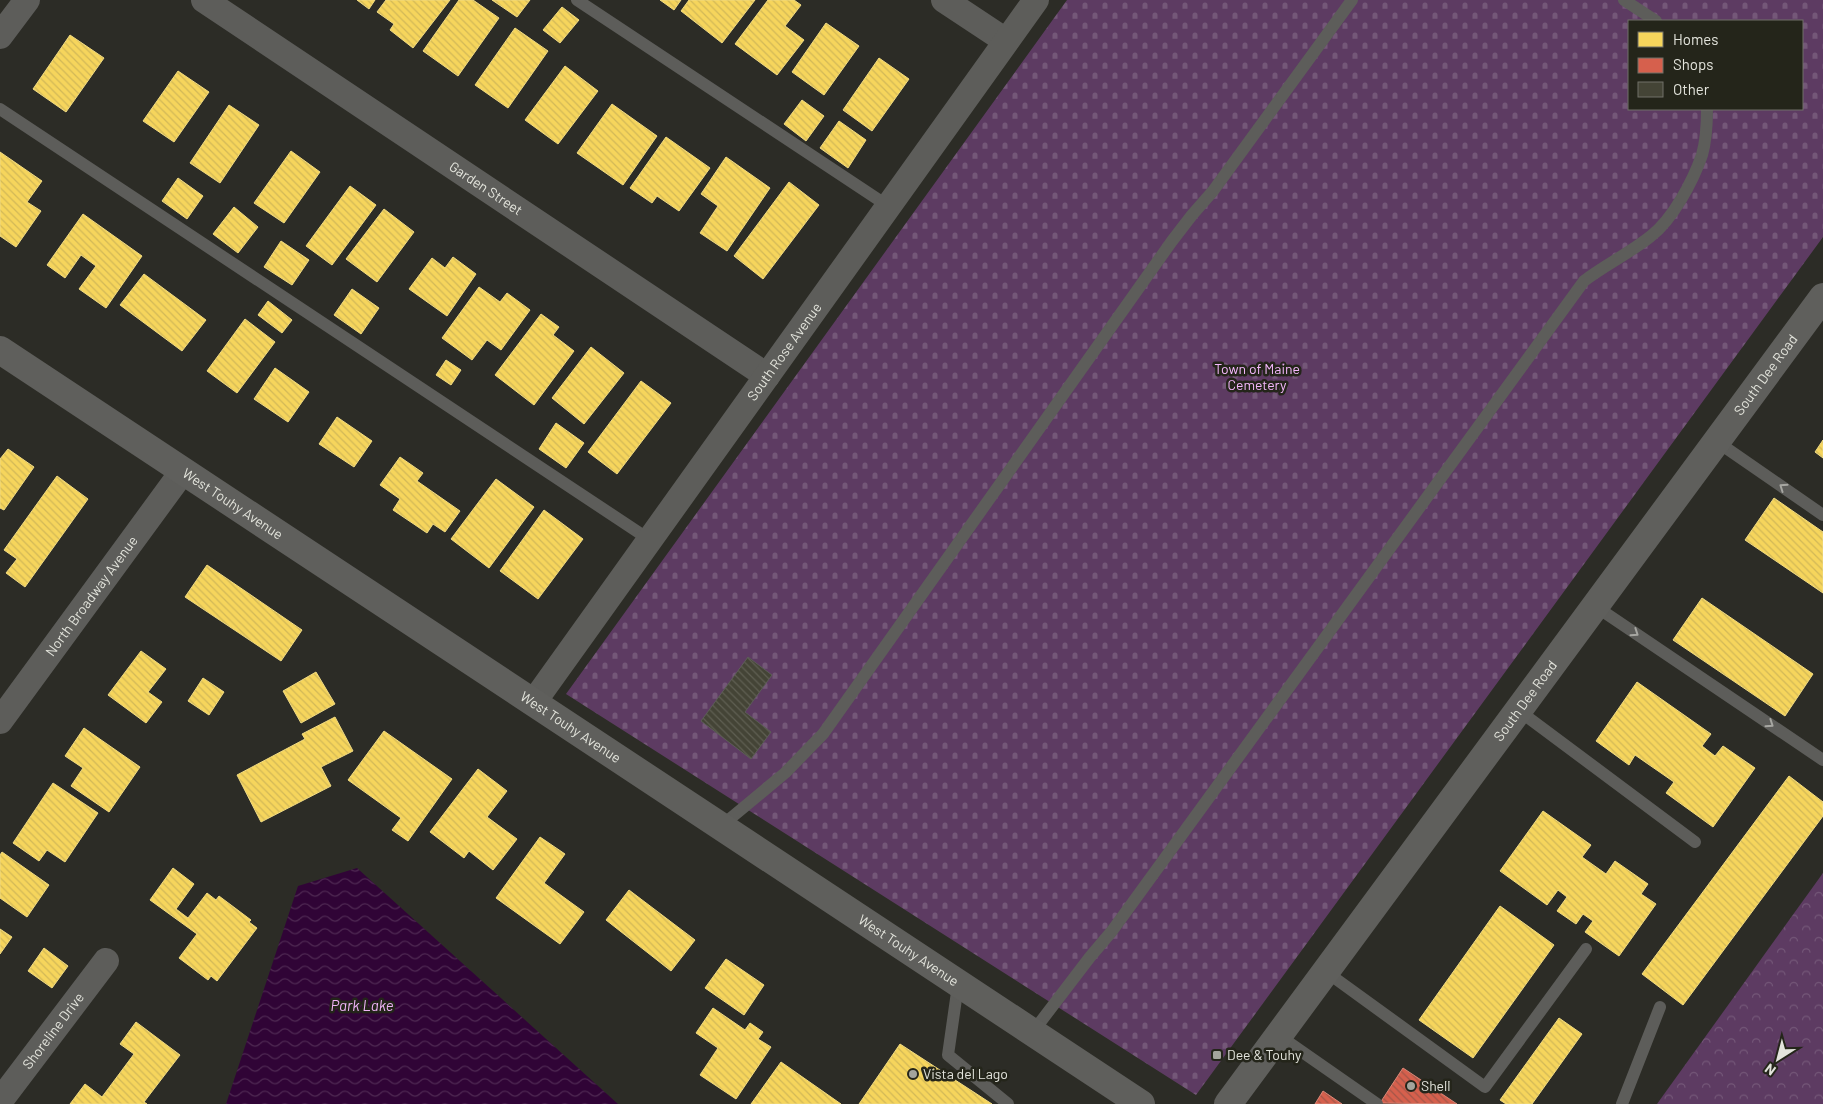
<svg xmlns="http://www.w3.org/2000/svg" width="1823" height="1104" viewBox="0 0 1823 1104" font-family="Barlow,sans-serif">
	<defs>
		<pattern id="forest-crowns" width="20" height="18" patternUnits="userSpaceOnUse" patternTransform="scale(1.25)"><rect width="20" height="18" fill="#5d3b62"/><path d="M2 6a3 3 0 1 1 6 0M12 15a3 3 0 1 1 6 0" fill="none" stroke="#745778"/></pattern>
		<pattern id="cemetery-stones" width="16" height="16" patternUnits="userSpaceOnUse" patternTransform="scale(1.25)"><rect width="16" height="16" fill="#5d3b62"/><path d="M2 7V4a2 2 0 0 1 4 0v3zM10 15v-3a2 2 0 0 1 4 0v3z" fill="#745778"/></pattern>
		<pattern id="water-waves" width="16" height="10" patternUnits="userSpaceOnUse" patternTransform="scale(1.25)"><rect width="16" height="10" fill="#300436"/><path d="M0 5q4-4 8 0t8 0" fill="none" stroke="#4e2852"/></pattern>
		<pattern id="homes-back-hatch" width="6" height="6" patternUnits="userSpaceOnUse" patternTransform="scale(1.25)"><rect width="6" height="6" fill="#f6d55c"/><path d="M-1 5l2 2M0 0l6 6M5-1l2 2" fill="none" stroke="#d2b857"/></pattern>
		<pattern id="shops-back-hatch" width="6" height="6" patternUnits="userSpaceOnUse" patternTransform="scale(1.25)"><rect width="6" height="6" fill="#d6604d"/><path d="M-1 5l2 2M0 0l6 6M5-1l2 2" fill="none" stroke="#a35649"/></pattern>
		<pattern id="building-back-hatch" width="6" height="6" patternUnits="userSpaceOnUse" patternTransform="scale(1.25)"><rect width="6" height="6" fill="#444436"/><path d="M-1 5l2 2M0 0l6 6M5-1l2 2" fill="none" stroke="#5f5f52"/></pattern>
	</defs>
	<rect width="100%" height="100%" fill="#2c2c26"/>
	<!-- forest -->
	<path fill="url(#forest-crowns)" d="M1823,873V1104H1657Z"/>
	<!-- cemetery -->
	<path fill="url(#cemetery-stones)" fill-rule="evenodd" d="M1067,0H1823V237L1196,1095L566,694ZM1629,21H1802V109H1629Z"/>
	<!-- water -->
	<path fill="url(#water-waves)" d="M357,868L618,1104H226L298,886Z"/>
	<!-- homes -->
	<g fill="url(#homes-back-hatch)" stroke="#f0da82">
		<path d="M357,0H375L369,9Z"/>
		<path d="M386,0H450L413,48L390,30L394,24L377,12Z"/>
		<path d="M459,0H473L499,18L458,76L423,51Z"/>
		<path d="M492,0H530L517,17Z"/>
		<path d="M660,0H681L674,10Z"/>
		<path d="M689,0H755L722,43L681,11Z"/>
		<path d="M768,0H794L801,5L785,26L804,40L777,75L735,44Z"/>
		<path d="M562,7L579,20L560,43L543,30Z"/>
		<path d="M826,23L859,46L824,95L792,72Z"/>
		<path d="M515,28L548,51L508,108L475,85Z"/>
		<path d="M70,35L104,58L66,112L33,89Z"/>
		<path d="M879,58L909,79L872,131L843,110Z"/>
		<path d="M565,66L598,91L558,144L525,120Z"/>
		<path d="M178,71L209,92L174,142L143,121Z"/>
		<path d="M802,100L824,116L806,141L784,124Z"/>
		<path d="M612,104L657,136L623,185L577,153Z"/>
		<path d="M229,105L259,125L220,183L190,163Z"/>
		<path d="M839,121L866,140L848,168L820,148Z"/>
		<path d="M666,137L710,168L679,211L657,196L652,203L630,188Z"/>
		<path d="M291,151L320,172L284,223L254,203Z"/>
		<path d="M0,152L42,181L27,202L41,211L16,247L0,236Z"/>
		<path d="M726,157L770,188L727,251L700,233L718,206L701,194Z"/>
		<path d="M178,178L203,196L187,219L162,201Z"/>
		<path d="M789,182L819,205L763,279L734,256Z"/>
		<path d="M350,186L376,205L332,265L306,246Z"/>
		<path d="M234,207L258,227L238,253L213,234Z"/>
		<path d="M384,209L414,232L377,282L346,259Z"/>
		<path d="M83,214L142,256L106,308L79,289L96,266L81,255L65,278L47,265Z"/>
		<path d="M281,241L309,260L292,285L264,267Z"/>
		<path d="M453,257L476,274L447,316L409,289L432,258L445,268Z"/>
		<path d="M144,274L206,320L182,351L120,305Z"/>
		<path d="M479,287L500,302L507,293L530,310L501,350L487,340L472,360L442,338Z"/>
		<path d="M352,289L379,308L361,334L334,315Z"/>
		<path d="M268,301L292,320L282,333L258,315Z"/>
		<path d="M541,314L559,327L553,335L574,351L534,405L495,375Z"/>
		<path d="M245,319L275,342L237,393L207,371Z"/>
		<path d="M591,347L624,373L584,424L552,398Z"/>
		<path d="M446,360L461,370L451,385L436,375Z"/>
		<path d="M275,368L309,392L288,422L254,399Z"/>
		<path d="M641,381L671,403L617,474L588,452Z"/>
		<path d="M337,417L372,441L354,467L319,444Z"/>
		<path d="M556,423L584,443L566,468L539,449Z"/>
		<path d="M1823,440V458L1815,452Z"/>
		<path d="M8,449L34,467L4,510L0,508V459Z"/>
		<path d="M400,457L423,473L417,481L460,511L445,532L433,524L427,533L393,510L400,499L380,485Z"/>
		<path d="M57,476L88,499L25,587L6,573L17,559L4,550Z"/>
		<path d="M496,479L534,507L489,568L451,539Z"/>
		<path d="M1774,498L1823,532V593L1745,540Z"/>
		<path d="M544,510L583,539L538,599L500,571Z"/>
		<path d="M207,565L302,630L281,661L185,597Z"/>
		<path d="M1702,598L1813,674L1785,716L1673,640Z"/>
		<path d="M141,651L166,669L148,692L162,702L146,723L108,695Z"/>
		<path d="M316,672L335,704L301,723L283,691Z"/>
		<path d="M203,678L224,692L209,715L188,701Z"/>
		<path d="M1637,682L1711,734L1702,746L1715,756L1723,746L1755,768L1713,827L1666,793L1674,782L1635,755L1629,765L1596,741Z"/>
		<path d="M335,717L353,751L321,767L331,786L261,822L237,775L305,739L302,734Z"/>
		<path d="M84,728L140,767L109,812L71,786L83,768L65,756Z"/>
		<path d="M384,731L452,779L408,841L392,830L401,818L348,780Z"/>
		<path d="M478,769L507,791L487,817L517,839L493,870L469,851L464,858L430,832Z"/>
		<path d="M1789,776L1823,802V816L1683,1005L1642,974Z"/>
		<path d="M53,783L98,813L65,862L47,850L39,861L13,843Z"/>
		<path d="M1543,811L1591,845L1582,857L1606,874L1615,861L1648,884L1641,894L1656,904L1619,956L1585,932L1593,921L1583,914L1576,924L1557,911L1567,897L1558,890L1547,905L1500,871Z"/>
		<path d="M540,837L565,854L544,883L584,912L560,944L496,898Z"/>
		<path d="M2,852L49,885L27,917L0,898V855Z"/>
		<path d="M173,868L194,884L176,909L188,918L207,893L216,900L219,896L251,920L249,922L257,928L217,981L211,976L208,980L179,958L197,934L150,900Z"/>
		<path d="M629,890L695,940L671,971L606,920Z"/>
		<path d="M1500,906L1554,945L1473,1058L1419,1020Z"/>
		<path d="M0,929L12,937L0,954Z"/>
		<path d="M44,948L68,966L52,988L28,971Z"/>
		<path d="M726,959L764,985L744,1015L705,988Z"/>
		<path d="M713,1008L745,1030L750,1023L763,1032L758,1039L771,1047L736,1099L700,1075L718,1048L696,1033Z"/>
		<path d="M1559,1018L1582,1034L1532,1104H1506L1500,1100Z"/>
		<path d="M136,1022L180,1055L144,1102L147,1104H70L85,1084L102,1097L134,1054L120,1044Z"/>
		<path d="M900,1044L992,1104H859Z"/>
		<path d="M781,1062L841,1104H751Z"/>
	</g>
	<!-- shops -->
	<g fill="url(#shops-back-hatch)" stroke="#da8878">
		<path d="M1403,1068L1457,1104L1380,1103Z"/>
		<path d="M1323,1091L1342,1104H1315Z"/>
	</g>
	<!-- building -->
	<path fill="url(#building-back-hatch)" stroke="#5c5c58" d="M748,657L772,675L745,712L771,732L751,759L701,721Z"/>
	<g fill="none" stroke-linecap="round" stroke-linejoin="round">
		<!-- lane -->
		<g stroke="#5d5d5a" stroke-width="12">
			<path d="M577,0L888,206"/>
			<path d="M1624,0L1656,21"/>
			<path d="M0,109L650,540"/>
			<path d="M1716,441L1823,515"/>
			<path d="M1595,606L1823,760"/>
			<path d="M1518,710L1695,842"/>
			<path d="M720,827L785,773L823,734L1172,241L1192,215L1213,191L1352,0"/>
			<path d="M1325,971L1485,1087L1586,949"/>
			<path d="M958,985L948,1055L1008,1104"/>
			<path d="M1032,1033L1090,957L1112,931L1584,281C1605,265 1630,253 1651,236C1673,219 1693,181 1702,155C1706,141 1707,123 1707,109"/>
			<path d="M1278,1035L1377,1104"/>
			<path d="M1622,1104L1660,1007"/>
		</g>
		<!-- street -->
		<g stroke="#5d5d5a" stroke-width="26">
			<path id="s1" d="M204,0L767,376"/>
			<path d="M944,0L1006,41"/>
			<path d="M0,36L27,0"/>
			<path id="s2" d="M533,703L1036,0"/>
			<path id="s3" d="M0,721L183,471"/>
			<path id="s4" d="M0,1101L106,961"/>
		</g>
		<!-- secondary -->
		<g stroke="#5f5f5c" stroke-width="28">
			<path id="s5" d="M0,350L1141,1104"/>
			<path id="s6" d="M1228,1104L1823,297"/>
		</g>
	</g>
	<!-- one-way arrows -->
	<defs><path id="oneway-chevron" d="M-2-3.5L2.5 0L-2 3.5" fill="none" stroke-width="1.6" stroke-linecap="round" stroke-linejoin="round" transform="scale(1.25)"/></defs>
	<g stroke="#a7a7a2">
		<use href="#oneway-chevron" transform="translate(1783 487) rotate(-145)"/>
		<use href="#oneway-chevron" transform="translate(1635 633) rotate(34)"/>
		<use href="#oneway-chevron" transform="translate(1770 724) rotate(34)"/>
	</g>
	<!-- markers -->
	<g fill="#a3a49c" stroke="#24251a" stroke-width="2">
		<rect x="1212" y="1050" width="10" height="10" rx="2.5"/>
		<circle cx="913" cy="1074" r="5"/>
		<circle cx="1411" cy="1086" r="5"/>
	</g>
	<g text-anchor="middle" stroke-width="5" stroke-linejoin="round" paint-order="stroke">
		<!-- street labels -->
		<g font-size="14" fill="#e3e4dc" stroke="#24251a">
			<text dy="5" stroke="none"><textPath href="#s1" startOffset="339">Garden Street</textPath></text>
			<text dy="5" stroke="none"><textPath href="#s2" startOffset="432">South Rose Avenue</textPath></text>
			<text dy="5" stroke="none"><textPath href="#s6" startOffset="906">South Dee Road</textPath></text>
			<text dy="5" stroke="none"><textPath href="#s5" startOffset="279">West Touhy Avenue</textPath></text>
			<text dy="5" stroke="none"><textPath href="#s3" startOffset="155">North Broadway Avenue</textPath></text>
			<text dy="5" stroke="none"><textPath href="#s6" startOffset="501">South Dee Road</textPath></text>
			<text dy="5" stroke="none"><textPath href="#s5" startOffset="684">West Touhy Avenue</textPath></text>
			<text dy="5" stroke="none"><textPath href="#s5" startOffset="1089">West Touhy Avenue</textPath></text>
			<text dy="5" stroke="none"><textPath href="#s4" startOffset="88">Shoreline Drive</textPath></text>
		</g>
		<!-- park labels -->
		<g font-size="14" fill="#f5b8fd" stroke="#24251a">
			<text x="1257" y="374">Town of Maine<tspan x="1257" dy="16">Cemetery</tspan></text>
		</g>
		<!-- poi labels -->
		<g font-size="14" fill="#e3e4dc" stroke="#24251a" text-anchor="start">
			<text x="1227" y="1060">Dee &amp; Touhy</text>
			<text x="923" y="1079">Vista del Lago</text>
			<text x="1421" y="1091">Shell</text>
		</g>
		<!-- water labels -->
		<g font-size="15" font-style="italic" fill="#f0b4f8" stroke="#24251a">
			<text x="362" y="1011">Park Lake</text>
		</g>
	</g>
	<!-- legend -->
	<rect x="1628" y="20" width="175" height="90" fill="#24251a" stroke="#707168"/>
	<rect x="1638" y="32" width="25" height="15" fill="#f6d55c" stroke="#707168"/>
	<text x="1673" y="45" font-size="15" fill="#e3e4dc">Homes</text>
	<rect x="1638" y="58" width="25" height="15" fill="#d6604d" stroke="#707168"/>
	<text x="1673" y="70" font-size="15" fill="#e3e4dc">Shops</text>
	<rect x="1638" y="82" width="25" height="15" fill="#444436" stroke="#707168"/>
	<text x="1673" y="95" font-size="15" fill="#e3e4dc">Other</text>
	<!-- north arrow -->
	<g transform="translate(1778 1059) rotate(216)" stroke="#24251a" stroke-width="4" paint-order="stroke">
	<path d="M0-4L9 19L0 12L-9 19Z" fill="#e3e4dc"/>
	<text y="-8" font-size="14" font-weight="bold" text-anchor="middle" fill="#e3e4dc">N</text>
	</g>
</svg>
